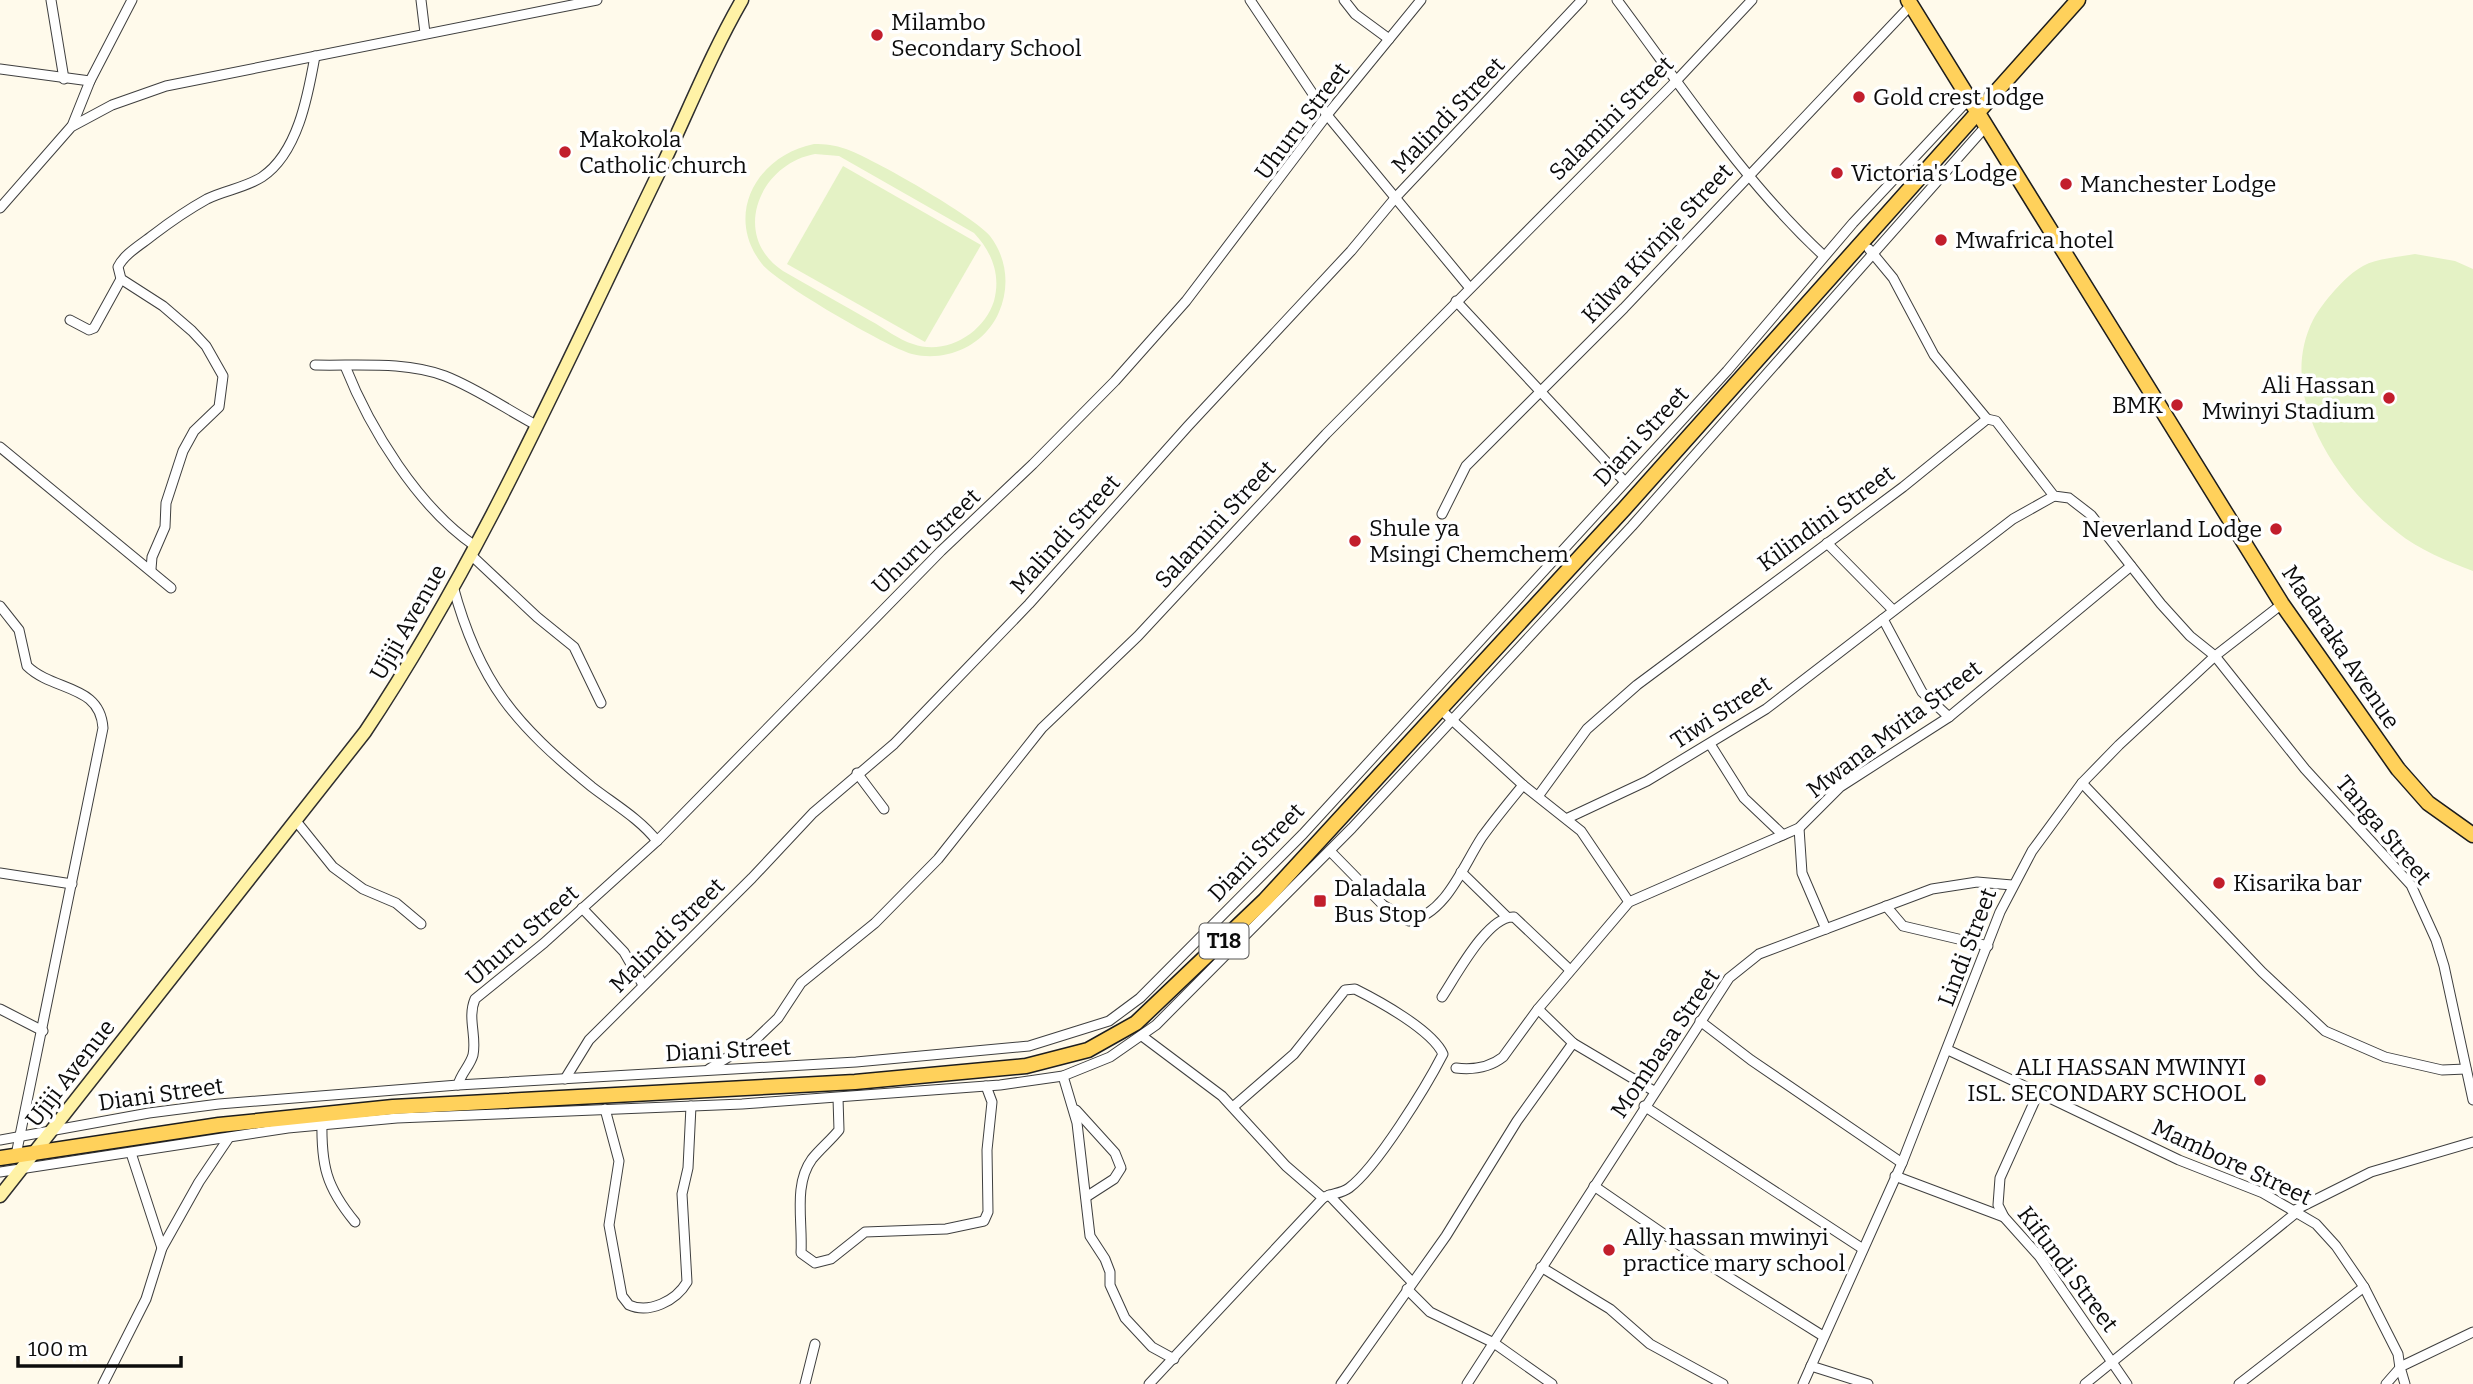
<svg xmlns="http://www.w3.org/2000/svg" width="2473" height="1384" viewBox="0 0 2473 1384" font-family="Bitter,serif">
	<rect width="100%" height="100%" fill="#fffaeb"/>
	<!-- pitch -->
	<g fill="#e4f2c5" fill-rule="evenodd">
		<path d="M814,144C825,144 835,145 846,149C872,158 975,217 990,236C1007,258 1010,287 999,312C990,333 971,349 948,354C936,357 924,357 912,354C887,347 777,283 762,264C723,214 758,155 814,144ZM815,154L839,156L974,233C992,252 1001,275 994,301C984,333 946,356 913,344C899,340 884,328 871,321C842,304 812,288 783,271C730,236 759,164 815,154Z"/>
		<path d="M843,166L981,245L925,342L787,264Z"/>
		<path d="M2415,254L2455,261L2473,269V571C2447,561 2419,550 2397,532C2338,486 2275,396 2313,320C2322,303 2346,275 2363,266C2377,258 2400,257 2415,254Z"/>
	</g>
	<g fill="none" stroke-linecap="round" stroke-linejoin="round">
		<!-- minor casing -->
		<g stroke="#3f3f3f" stroke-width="11">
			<g id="minor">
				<path d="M51,0L64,79"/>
				<path d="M421,0L425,33"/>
				<path d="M1250,0L1327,115L1469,287"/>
				<path d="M1344,0L1355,14L1389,39"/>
				<path d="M1617,0C1682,87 1744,182 1824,256"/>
				<path d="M0,69L90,81"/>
				<path d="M72,126L90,81L132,0"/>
				<path d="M0,208L71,127L112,105L166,86L597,0"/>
				<path d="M1869,249L1893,278L1934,355L1987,419"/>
				<path d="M1456,301L1625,482"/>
				<path d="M70,320L89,330L94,328L121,279"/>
				<path d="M315,365C358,366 404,361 445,376C476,388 506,409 536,425"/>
				<path d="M345,366C370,429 418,507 475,546"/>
				<path d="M0,447L171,588"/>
				<path d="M1442,514L1466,466L1624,308L1911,5"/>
				<path d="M1827,543L1893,610"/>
				<path d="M471,555L537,617L574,647L601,703"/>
				<path d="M151,569L152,557L165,527L166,503L183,451L194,431L219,407L223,376L206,346L192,331L163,306L121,279L118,267C124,254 142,244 153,235C170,222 189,209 207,199C225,190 245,188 262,177C298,153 308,95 315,56"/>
				<path d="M453,586C479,683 515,724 592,787C614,804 640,819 657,841"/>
				<path d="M0,606L19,630L27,666C54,692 100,684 103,728L16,1155"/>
				<path d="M1883,619L1922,692L1949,717"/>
				<path d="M1440,709L1523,785L1581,831L1629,902"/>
				<path d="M1710,744L1744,798L1783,835"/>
				<path d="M857,773L884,809"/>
				<path d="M2082,783L2262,972L2325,1031L2385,1057L2442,1070L2466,1069"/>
				<path d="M1539,795L1587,729L1637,685L1903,487L1987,419L1996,421L2054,496L2069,498L2091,515L2161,604L2190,636L2215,656L2305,769L2411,885L2436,940L2444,966L2473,1100"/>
				<path d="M1568,818L1647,781L1766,709L2013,519L2054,496"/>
				<path d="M296,821L333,867L363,889L396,903L421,924"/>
				<path d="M1799,828L1802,873L1826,929"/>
				<path d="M1330,851L1383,905L1409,921C1446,914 1463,866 1482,837C1495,819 1509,802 1523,785"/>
				<path d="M1461,872L1506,916"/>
				<path d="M0,873L72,884"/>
				<path d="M1886,906L1903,926L1988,946"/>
				<path d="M582,908L624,952L643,985"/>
				<path d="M1442,997C1456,976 1488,915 1514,917L1570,970"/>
				<path d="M0,1009L43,1031"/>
				<path d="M1538,1009L1573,1043L1654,1091"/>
				<path d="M1700,1021L1751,1060L1902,1163"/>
				<path d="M1142,1036L1222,1096L1286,1166L1323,1198"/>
				<path d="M1948,1050L2035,1091L2036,1098L2000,1178L1998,1205L2004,1217L2039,1256L2127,1384"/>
				<path d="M1456,1068C1473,1070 1489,1068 1503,1057L1538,1009L1629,902L1799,828L1840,787L1949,717L2131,566"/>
				<path d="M709,1069L754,1041L778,1018L801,983L875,923L938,859L1042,728L1138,636L1326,434L1677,80L1752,0"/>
				<path d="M1063,1076L1077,1123L1090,1236L1105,1259L1110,1272V1285L1125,1318L1152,1347L1174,1359"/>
				<path d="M565,1079L589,1040L752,878L813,813L894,744L1029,604L1188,426L1351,251L1396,197L1582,0"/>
				<path d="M458,1085C461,1073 470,1066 473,1055C477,1036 467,1018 475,999L544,943L657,841L941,551L1033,464L1115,381L1186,301L1327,115L1421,0"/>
				<path d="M2035,1091L2179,1160L2263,1193L2316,1224L2336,1246L2364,1287L2398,1354L2400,1368L2386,1384"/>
				<path d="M838,1098L839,1130C831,1140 820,1149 812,1159C793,1185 803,1222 801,1253L815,1263L831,1259L865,1232L946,1229L984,1221L988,1212L987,1150L992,1102L986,1086"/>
				<path d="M1644,1106L1863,1249"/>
				<path d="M605,1109L619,1161L609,1225L622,1296L629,1305C649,1314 676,1301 687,1282L682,1194L688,1168L691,1106"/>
				<path d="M1076,1110L1115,1153L1121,1168L1114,1179L1086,1197"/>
				<path d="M322,1120C321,1165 326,1187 355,1222"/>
				<path d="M0,1140L149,1113L219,1104L458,1085L856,1062L1029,1046L1109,1021L1140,998L1303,834L1727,371L1853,223L1970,98"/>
				<path d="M131,1153L162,1248"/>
				<path d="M0,1172L288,1128L397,1118L742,1104L1000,1085L1063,1076L1110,1057L1156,1025L1352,828L1632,526L1987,125"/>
				<path d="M1895,1176L2004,1217"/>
				<path d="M1594,1186L1700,1259L1823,1336"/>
				<path d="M1329,1195L1412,1282"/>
				<path d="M2293,1211L2371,1172L2473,1142"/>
				<path d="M1541,1267L1610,1309L1650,1344L1723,1384"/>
				<path d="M1407,1289L1430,1312L1494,1343L1552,1384"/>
				<path d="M1811,1366L1868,1384"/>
				<path d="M103,1384L146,1299L162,1248L199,1182L228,1139"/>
				<path d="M805,1384L815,1344"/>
				<path d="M1149,1384L1323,1198C1331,1193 1341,1194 1349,1188C1377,1167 1426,1087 1443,1054C1432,1030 1379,1001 1355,989L1345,990L1294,1054L1233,1107"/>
				<path d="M1341,1384L1446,1236L1517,1121L1573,1043"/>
				<path d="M1467,1384L1729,978L1759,954L1932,889L1977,882L2012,885"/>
				<path d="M1803,1384L1902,1163L2000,912L2032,851L2082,783L2119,745L2215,656L2282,604"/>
				<path d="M2085,1384L2297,1212"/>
				<path d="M2239,1384L2364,1287"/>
				<path d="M2405,1384L2400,1367L2473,1332"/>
			</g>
		</g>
		<!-- secondary casing -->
		<g stroke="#2e2e2e" stroke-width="15">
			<path id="secondary" d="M0,1196L365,732C484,554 570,354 664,162C690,107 712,52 742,0"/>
		</g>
		<!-- primary casing -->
		<g stroke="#1d1d1d" stroke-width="17">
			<g id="primary">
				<path d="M1908,0L2282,604L2398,769L2428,803L2473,835"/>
				<path d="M0,1158L219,1125L393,1107L855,1082L1026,1066L1088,1050L1136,1023L1265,900L1625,508L2078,0"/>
			</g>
		</g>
		<!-- minor -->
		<use href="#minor" stroke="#fff" stroke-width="9"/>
		<!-- secondary -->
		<use href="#secondary" stroke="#fff2a6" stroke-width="12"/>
		<!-- primary -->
		<use href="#primary" stroke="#ffd15b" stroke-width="14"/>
	</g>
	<!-- markers -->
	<g fill="#c21e2c" stroke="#fff" stroke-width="2.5">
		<circle cx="877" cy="35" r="7"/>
		<circle cx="1859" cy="97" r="7"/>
		<circle cx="565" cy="152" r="7"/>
		<circle cx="1837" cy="173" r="7"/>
		<circle cx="2066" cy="184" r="7"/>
		<circle cx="1941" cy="240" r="7"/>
		<circle cx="2389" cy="398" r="7"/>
		<circle cx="2177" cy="405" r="7"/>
		<circle cx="2276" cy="529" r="7"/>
		<circle cx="1355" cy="541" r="7"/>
		<circle cx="2219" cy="883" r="7"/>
		<rect x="1313" y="894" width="14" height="14" rx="3.5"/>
		<circle cx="2260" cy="1080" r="7"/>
		<circle cx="1609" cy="1250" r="7"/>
	</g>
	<g text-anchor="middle" stroke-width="7" stroke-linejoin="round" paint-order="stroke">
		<!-- shield labels -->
		<rect fill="#fff" stroke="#555" stroke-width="2" x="1199.5" y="923.5" width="49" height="35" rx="5"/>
		<g font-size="21" font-weight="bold" fill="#0c0c0c">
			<text x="1224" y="948">T18</text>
		</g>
		<!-- poi labels -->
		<g font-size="23" fill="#0c0c0c" stroke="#fff" text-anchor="start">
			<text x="891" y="30">Milambo<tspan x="891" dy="26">Secondary School</tspan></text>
			<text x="1873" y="105">Gold crest lodge</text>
			<text x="579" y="147">Makokola<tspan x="579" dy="26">Catholic church</tspan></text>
			<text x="1851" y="181">Victoria's Lodge</text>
			<text x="2080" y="192">Manchester Lodge</text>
			<text x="1955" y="248">Mwafrica hotel</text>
			<text x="2375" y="393" text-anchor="end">Ali Hassan<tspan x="2375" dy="26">Mwinyi Stadium</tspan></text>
			<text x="2163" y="413" text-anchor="end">BMK</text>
			<text x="1369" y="536">Shule ya<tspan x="1369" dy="26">Msingi Chemchem</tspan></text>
			<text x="2262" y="537" text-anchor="end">Neverland Lodge</text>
			<text x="2233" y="891">Kisarika bar</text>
			<text x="1334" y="896">Daladala<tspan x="1334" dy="26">Bus Stop</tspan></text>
			<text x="2246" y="1075" text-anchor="end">ALI HASSAN MWINYI<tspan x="2246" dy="26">ISL. SECONDARY SCHOOL</tspan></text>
			<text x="1623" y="1245">Ally hassan mwinyi<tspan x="1623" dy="26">practice mary school</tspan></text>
		</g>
		<!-- street labels -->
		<g font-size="23" fill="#0c0c0c" stroke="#fff">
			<text transform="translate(1448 115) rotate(-46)" y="8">Malindi Street</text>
			<text transform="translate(1611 118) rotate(-45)" y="8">Salamini Street</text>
			<text transform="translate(1302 121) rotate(-53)" y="8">Uhuru Street</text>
			<text transform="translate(1657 243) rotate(-47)" y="8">Kilwa Kivinje Street</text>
			<text transform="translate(1641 436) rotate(-47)" y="8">Diani Street</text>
			<text transform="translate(1826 518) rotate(-36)" y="8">Kilindini Street</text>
			<text transform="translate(1215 524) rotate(-47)" y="8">Salamini Street</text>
			<text transform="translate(1065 534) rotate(-48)" y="8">Malindi Street</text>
			<text transform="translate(926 541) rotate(-44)" y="8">Uhuru Street</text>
			<text transform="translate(408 622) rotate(-60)" y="8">Ujiji Avenue</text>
			<text transform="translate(2341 647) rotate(56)" y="8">Madaraka Avenue</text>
			<text transform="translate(1721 712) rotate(-33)" y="8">Tiwi Street</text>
			<text transform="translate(1894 729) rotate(-37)" y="8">Mwana Mvita Street</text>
			<text transform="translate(2384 830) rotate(50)" y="8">Tanga Street</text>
			<text transform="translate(1256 852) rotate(-46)" y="8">Diani Street</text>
			<text transform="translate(522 935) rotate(-41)" y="8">Uhuru Street</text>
			<text transform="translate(667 935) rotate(-45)" y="8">Malindi Street</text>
			<text transform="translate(1967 947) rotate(-69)" y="8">Lindi Street</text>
			<text transform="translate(1665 1043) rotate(-56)" y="8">Mombasa Street</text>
			<text transform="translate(728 1050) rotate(-3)" y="8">Diani Street</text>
			<text transform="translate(70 1073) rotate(-52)" y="8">Ujiji Avenue</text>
			<text transform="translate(161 1094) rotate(-8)" y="8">Diani Street</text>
			<text transform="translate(2232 1162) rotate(25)" y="8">Mambore Street</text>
			<text transform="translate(2068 1269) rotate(53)" y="8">Kifundi Street</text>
		</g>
	</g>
	<!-- scale -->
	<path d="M18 1356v10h163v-10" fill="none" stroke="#0c0c0c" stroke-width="3.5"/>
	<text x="28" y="1356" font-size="21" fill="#0c0c0c" stroke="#ffffff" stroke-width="5" paint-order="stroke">100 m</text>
</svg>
